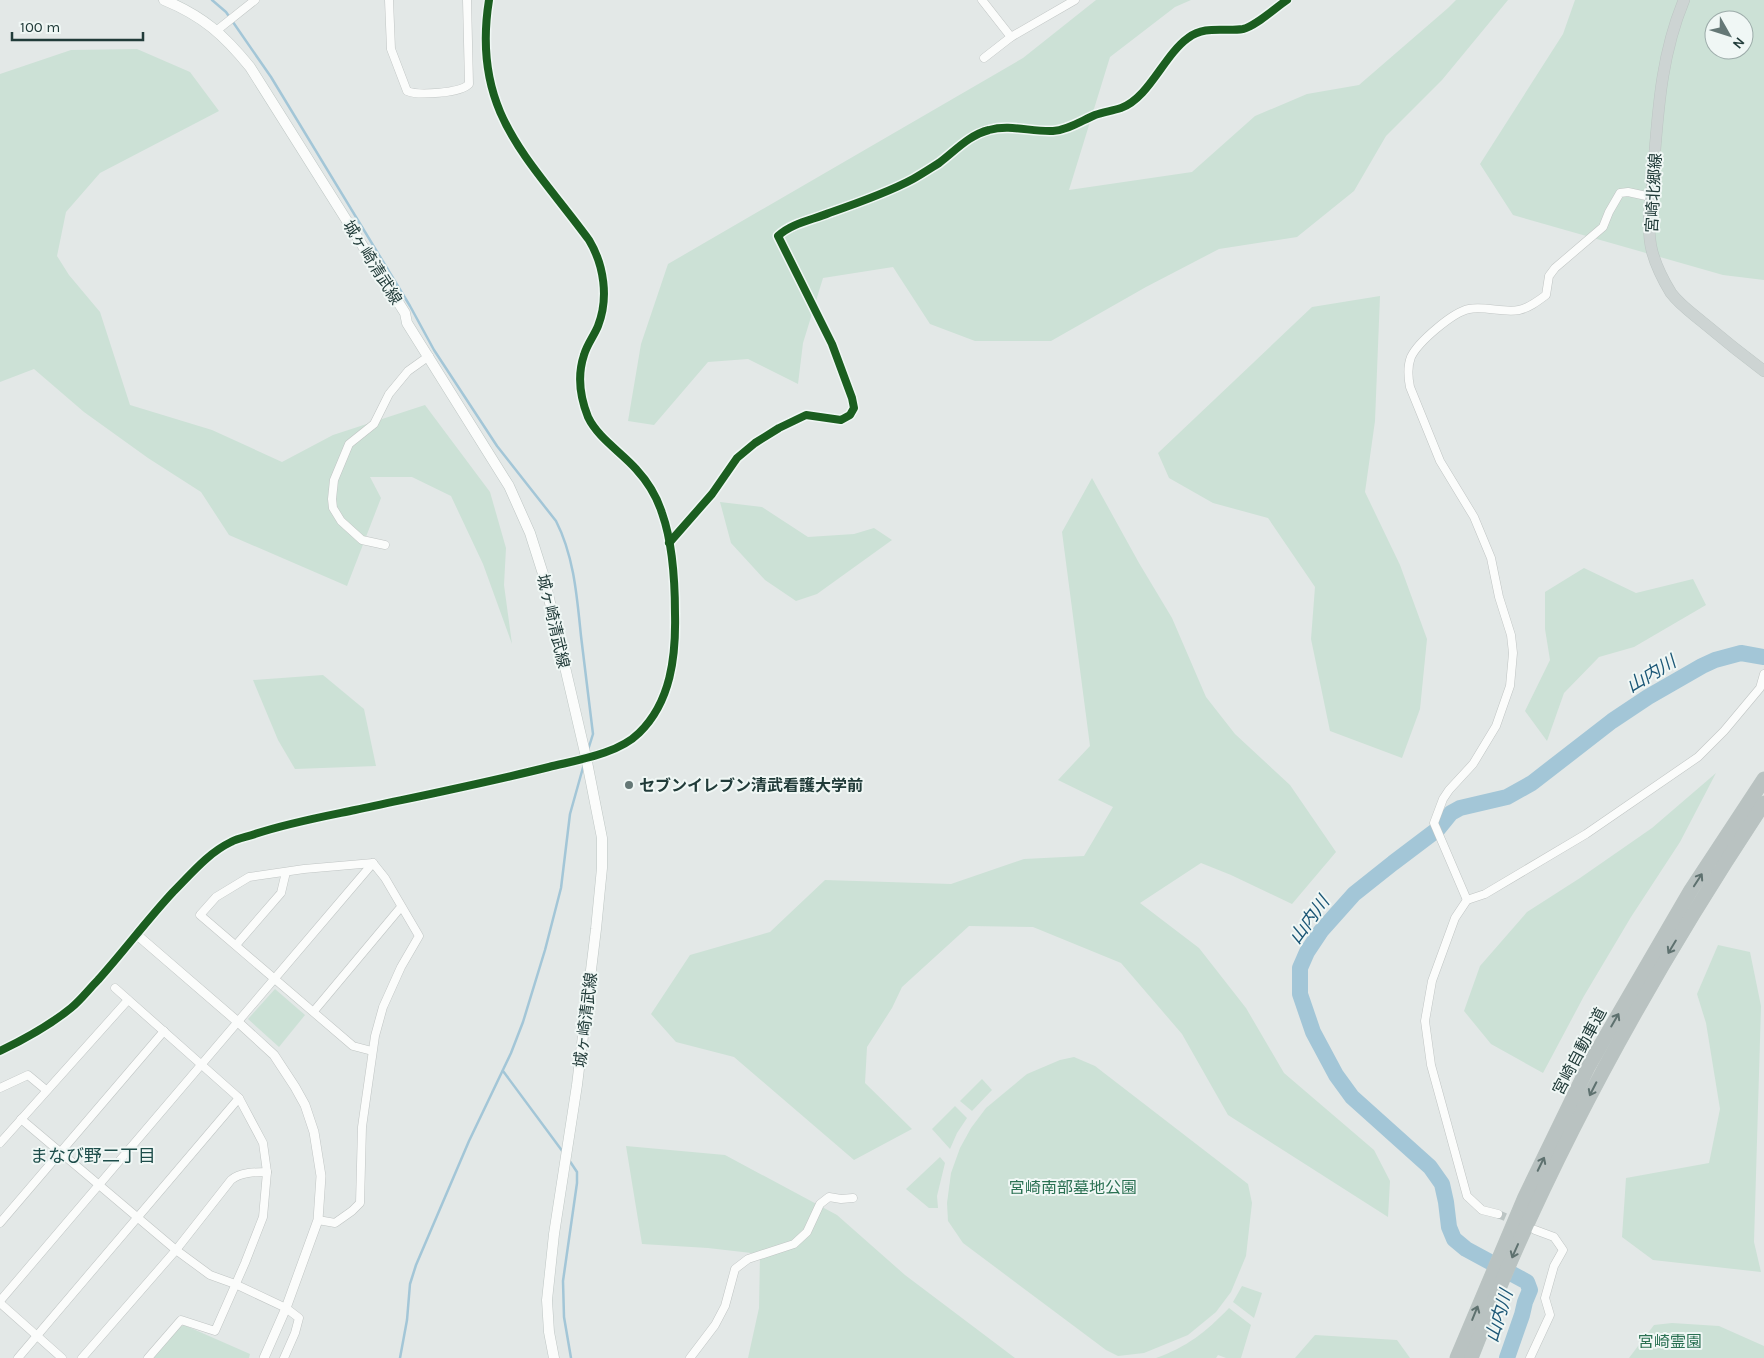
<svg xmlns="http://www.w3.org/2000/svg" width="1764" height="1358" viewBox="0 0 1764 1358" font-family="Karla,'Noto Sans JP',sans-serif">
	<rect width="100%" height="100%" fill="#e3e8e7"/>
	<!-- green -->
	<g fill="#cce1d6" fill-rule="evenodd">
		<path d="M1096,0H1191L1175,7L1110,57L1069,190L1192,172L1255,116L1307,94L1359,85L1448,8L1456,0H1508L1442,80L1386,136L1354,191L1297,237L1219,249L1146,287L1051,341H975L930,324L893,267L823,278L803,343L798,384L748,359L708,362L654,425L628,421L641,344L668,264L1023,58Z"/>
		<path d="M1575,0H1764V280L1723,275L1513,215L1480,164L1563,34ZM1714,20H1744V50H1714Z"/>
		<path d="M137,49L190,72L219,111L100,173L66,212L57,256L69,275L100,312L130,405L212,430L282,462L333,435L425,405L490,492L506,548L504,585L512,644L483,564L451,496L412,477H370L381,498L347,586L229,535L201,492L148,458L84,412L34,369L0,382V74L71,50Z"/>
		<path d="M1380,296L1375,421L1365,492L1400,565L1427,639L1420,709L1402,758L1330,731L1311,639L1315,587L1268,518L1213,503L1169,478L1158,453L1312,307Z"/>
		<path d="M1092,478L1139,563L1172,618L1206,697L1235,734L1290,785L1336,852L1292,904L1231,875L1201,863L1140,903L1199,948L1246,1008L1284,1073L1374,1150L1390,1181L1388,1217L1228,1115L1182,1034L1121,963L1033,927L969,926L902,987L892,1008L867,1047L865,1083L912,1129L854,1160L734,1057L676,1042L651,1014L690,955L770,932L825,880L951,884L1024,859L1084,856L1113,807L1058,780L1090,746L1062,532Z"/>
		<path d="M720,502L762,507L808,537L854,534L874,528L892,540L817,594L796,601L765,580L731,543Z"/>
		<path d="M1584,568L1636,593L1693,579L1706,605L1634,647L1599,657L1564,693L1547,741L1525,711L1550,660L1545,629V592Z"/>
		<path d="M323,675L364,709L376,766L295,769L278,740L253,680Z"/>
		<path d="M1716,773L1680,842L1631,917L1584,996L1543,1073L1491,1044L1464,1011L1480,966L1527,912L1580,878L1652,828Z"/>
		<path d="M1718,945L1750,952L1761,1006L1754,1242L1761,1272L1653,1260L1622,1237L1626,1178L1709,1163L1720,1109L1706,1023L1697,994Z"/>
		<path d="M275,989L305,1015L279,1047L248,1019Z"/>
		<path d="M1074,1057L1095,1066L1248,1184L1252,1203L1246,1256L1231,1292L1216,1312L1188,1335L1144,1353L1118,1356L1106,1350L963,1243L948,1221L947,1203L951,1173L960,1148L971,1128L986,1108L1027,1074L1060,1060Z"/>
		<path d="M982,1079L992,1090L972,1111L960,1101Z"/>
		<path d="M955,1106L967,1118L957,1133L950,1149L932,1129Z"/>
		<path d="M626,1146L725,1155L837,1215L905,1275L1015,1358H748L759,1308L760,1254L708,1248L642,1244Z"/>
		<path d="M940,1157L945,1163L937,1196L938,1208H929L906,1189Z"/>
		<path d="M1242,1286L1262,1293L1254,1318L1233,1302Z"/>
		<path d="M1229,1308L1251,1325L1241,1358H1226L1218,1355L1216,1358H1156C1187,1347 1206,1332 1229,1308Z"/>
		<path d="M1672,1323L1719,1326L1764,1346V1358H1629L1654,1325Z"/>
		<path d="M184,1325L250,1354L249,1358H150L173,1331Z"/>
		<path d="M1315,1335L1397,1340L1410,1358H1295Z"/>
	</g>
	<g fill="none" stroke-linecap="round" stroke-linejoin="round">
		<!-- stream -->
		<g stroke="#a3c6d7" stroke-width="2.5">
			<path d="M212,0L226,12L271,77L410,306L434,350L497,446L556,521C574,556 577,597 581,636C585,669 589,702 593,734L588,750"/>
			<path d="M503,1071L563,1152"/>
			<path d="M569,1160L577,1172V1183L563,1281L564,1317L571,1358"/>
			<path d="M400,1358L407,1320L410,1284L416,1265L469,1141L511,1053L523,1022L545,950L561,888L570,814L584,764"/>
		</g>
		<!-- river -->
		<path stroke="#a3c6d7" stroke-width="16" d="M1507,1358L1522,1315L1525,1302L1530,1290L1527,1282L1466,1249L1454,1239L1449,1227L1446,1202L1442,1184L1430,1167L1352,1097L1336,1075L1313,1032L1300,994V968L1307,952L1321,931L1354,894L1393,863L1438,829L1451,813L1460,808L1507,797L1532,783L1612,721L1648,697L1702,666L1715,660L1741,653L1764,657"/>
		<!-- minor-tunnel -->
		<path stroke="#bcc5c4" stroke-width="8" stroke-dasharray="8 4" stroke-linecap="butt" d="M1498,1214L1517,1222"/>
		<!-- minor casing -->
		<g stroke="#c0c5c4" stroke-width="9">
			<g id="minor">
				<path d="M389,0L391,49L407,91C418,96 461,93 469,84L467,0"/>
				<path d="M982,0L1011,37"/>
				<path d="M216,31L255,0"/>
				<path d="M984,58L1011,37L1075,0"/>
				<path d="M669,543L712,494L737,458L755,443L779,428L806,415L841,420L850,415L854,408L852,398L832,344L778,236C792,223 812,220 829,213C855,204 889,192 913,179C922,174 931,168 939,163C955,151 969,135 989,130C1010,124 1031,132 1053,131C1068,130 1081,121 1095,115C1103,112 1112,111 1121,108C1149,98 1164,55 1188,38C1205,25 1224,32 1243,29C1256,26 1275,8 1287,0"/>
				<path d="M385,545L362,540L341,521L333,508L332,499L334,480L349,444L374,424L389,394L408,371L429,356"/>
				<path d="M1467,900L1434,823L1443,799L1449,790L1473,764L1496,726L1510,686L1513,653L1511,635L1499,597L1491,558L1474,517L1440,461L1410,387C1408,377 1407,367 1411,357C1418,342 1453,312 1469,309C1485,306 1504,313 1519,310C1529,308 1538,301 1546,295L1549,276L1555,268L1603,227L1609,212L1620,193L1628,192L1651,197"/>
				<path d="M236,945L281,893L286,872"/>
				<path d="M115,988L239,1098L263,1143L267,1172L263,1217L245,1263L215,1331L181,1320L148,1358"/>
				<path d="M314,1011L401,907"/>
				<path d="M372,1051L353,1046L200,915L216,897L249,877L304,869L373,863"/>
				<path d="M0,1088L28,1075L46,1090"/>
				<path d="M21,1119L176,1250L210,1275L235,1284L286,1308L299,1318L295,1333L284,1358"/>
				<path d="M0,1143L128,1000"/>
				<path d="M1498,1214L1482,1210L1467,1196L1431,1065L1425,1021L1432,981L1455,918L1467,900L1485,894L1586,834L1698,757L1724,731L1760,688L1764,674"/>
				<path d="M318,1220L335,1223L352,1211L360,1203L362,1127L375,1036L383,1007L401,967L419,936L385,878L373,863"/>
				<path d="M0,1223L164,1031"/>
				<path d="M0,1301L373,863"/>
				<path d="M0,1303L62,1358"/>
				<path d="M18,1358L239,1098"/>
				<path d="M82,1358L176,1250L231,1180C240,1172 256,1172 267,1172"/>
				<path d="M690,1358L715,1325L725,1306L735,1269L748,1259L794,1244L807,1232L820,1204L829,1197L841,1199L853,1198"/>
				<path d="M1530,1358L1550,1315L1545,1298L1554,1266L1563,1250L1554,1237L1535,1230"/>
			</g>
		</g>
		<!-- tertiary casing -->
		<g stroke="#c0c5c4" stroke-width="10">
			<g id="tertiary">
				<path d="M136,934L238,1022L274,1055L295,1087L305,1105L314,1132L321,1176L318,1220L286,1308L264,1358"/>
				<path d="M0,1051C25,1039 50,1025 71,1008C81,1000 89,989 98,980C124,951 147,920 173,892C191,874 208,853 231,842C238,838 247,837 255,834C288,823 321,817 355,810C420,796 485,783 549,767C577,760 618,754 639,733C671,702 676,656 675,614C675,581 673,544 662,513C657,497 647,481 636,469C621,452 598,438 588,417C580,397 577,376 584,355C587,344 594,336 598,326C609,298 604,265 589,240C528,157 471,112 489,0"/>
			</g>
		</g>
		<!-- secondary casing -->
		<g stroke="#bec6c4" stroke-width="11">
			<path id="secondary" d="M164,0C203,16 224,35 250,67L405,313L407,323L509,486L530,533L544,577L586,757L602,838V868L596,929L577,1085L554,1234L550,1272L547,1300L549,1332L554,1358"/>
		</g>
		<!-- primary casing -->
		<g stroke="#bcc5c3" stroke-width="12">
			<path id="primary" d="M1684,0C1660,58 1658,114 1653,175C1651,200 1646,227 1652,251C1656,266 1663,280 1671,293C1680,305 1693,314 1705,324C1724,340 1744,356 1764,371"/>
		</g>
		<!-- motorway casing -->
		<g stroke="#bcc5c3" stroke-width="15">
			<g id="motorway">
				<path d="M1457,1358L1525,1197L1588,1067L1691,890L1764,779"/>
				<path d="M1471,1358C1546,1161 1648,978 1764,803"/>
			</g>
		</g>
		<!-- minor -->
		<use href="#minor" stroke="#fbfcfb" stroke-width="8"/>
		<!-- tertiary -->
		<use href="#tertiary" stroke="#fbfcfb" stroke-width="9"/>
		<!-- secondary -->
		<use href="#secondary" stroke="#fbfcfb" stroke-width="10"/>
		<!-- primary -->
		<use href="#primary" stroke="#cdd4d3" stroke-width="11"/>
		<!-- motorway -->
		<use href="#motorway" stroke="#b9c2c1" stroke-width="14"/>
		<!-- cycleway casing -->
		<g stroke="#f0f7f5" stroke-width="11">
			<g id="cycleway">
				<path d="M669,543L712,494L737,458L755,443L779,428L806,415L841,420L850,415L854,408L852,398L832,344L778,236C792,223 812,220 829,213C855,204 889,192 913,179C922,174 931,168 939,163C955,151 969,135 989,130C1010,124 1031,132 1053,131C1068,130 1081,121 1095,115C1103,112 1112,111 1121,108C1149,98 1164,55 1188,38C1205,25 1224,32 1243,29C1256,26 1275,8 1287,0"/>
				<path d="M0,1051C25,1039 50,1025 71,1008C81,1000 89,989 98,980C124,951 147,920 173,892C191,874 208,853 231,842C238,838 247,837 255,834C288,823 321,817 355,810C420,796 485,783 549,767C577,760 618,754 639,733C671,702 676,656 675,614C675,581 673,544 662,513C657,497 647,481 636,469C621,452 598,438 588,417C580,397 577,376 584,355C587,344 594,336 598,326C609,298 604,265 589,240C528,157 471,112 489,0"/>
			</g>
		</g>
		<!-- cycleway -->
		<use href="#cycleway" stroke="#1b5e20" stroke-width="8"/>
	</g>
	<!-- one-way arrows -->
	<defs><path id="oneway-shaft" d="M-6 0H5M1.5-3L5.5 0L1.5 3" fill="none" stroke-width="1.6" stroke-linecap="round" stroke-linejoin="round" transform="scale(1.25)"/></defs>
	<g stroke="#5e716f">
		<use href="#oneway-shaft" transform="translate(1698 880) rotate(-57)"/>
		<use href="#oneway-shaft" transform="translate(1672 947) rotate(121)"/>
		<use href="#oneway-shaft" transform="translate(1615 1020) rotate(-60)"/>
		<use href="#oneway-shaft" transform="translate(1593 1089) rotate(117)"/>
		<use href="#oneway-shaft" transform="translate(1541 1164) rotate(-64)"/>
		<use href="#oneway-shaft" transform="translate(1515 1251) rotate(114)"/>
		<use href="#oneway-shaft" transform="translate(1475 1313) rotate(-68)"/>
	</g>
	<!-- markers -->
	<circle fill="#657876" stroke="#f0f7f5" stroke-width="2" cx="629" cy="785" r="5"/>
	<g text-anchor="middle" stroke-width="4" stroke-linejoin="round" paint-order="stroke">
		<!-- street labels -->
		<g font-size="16" fill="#213b39" stroke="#f0f7f5">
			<text transform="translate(1653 193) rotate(-87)" y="6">宮崎北郷線</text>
			<text transform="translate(373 262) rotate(58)" y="6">城ヶ崎清武線</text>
			<text transform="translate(554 621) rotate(77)" y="6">城ヶ崎清武線</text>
			<text transform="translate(585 1020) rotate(-83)" y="6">城ヶ崎清武線</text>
			<text transform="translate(1579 1051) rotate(-62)" y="6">宮崎自動車道</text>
		</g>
		<!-- poi labels -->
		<g font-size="16" font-weight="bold" fill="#213b39" stroke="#f0f7f5" text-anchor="start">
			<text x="639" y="791">セブンイレブン清武看護大学前</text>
		</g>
		<!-- park labels -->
		<g font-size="16" fill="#2b7153" stroke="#f0f7f5">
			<text x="1073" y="1193">宮崎南部墓地公園</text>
			<text x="1670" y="1347">宮崎霊園</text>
		</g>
		<!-- water labels -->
		<g font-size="18" font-style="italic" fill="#1c5776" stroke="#f0f7f5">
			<text transform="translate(1651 674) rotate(-31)" y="6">山内川</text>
			<text transform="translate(1309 920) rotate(-54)" y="6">山内川</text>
			<text transform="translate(1499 1316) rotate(-73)" y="6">山内川</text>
		</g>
		<!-- neighbourhood labels -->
		<g font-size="18" fill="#1d4d4a" stroke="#f0f7f5">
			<text x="93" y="1162">まなび野二丁目</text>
		</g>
	</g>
	<!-- north arrow -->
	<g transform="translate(1729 35) rotate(129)"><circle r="24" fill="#f0f7f5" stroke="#9dacaa"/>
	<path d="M0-4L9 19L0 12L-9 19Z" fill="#657876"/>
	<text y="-8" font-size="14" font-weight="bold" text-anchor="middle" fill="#213b39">N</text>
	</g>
	<!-- scale -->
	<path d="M12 32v8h131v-8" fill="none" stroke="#213b39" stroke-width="2.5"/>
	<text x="20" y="32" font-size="15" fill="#213b39" stroke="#f0f7f5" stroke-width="4" paint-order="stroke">100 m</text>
</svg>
